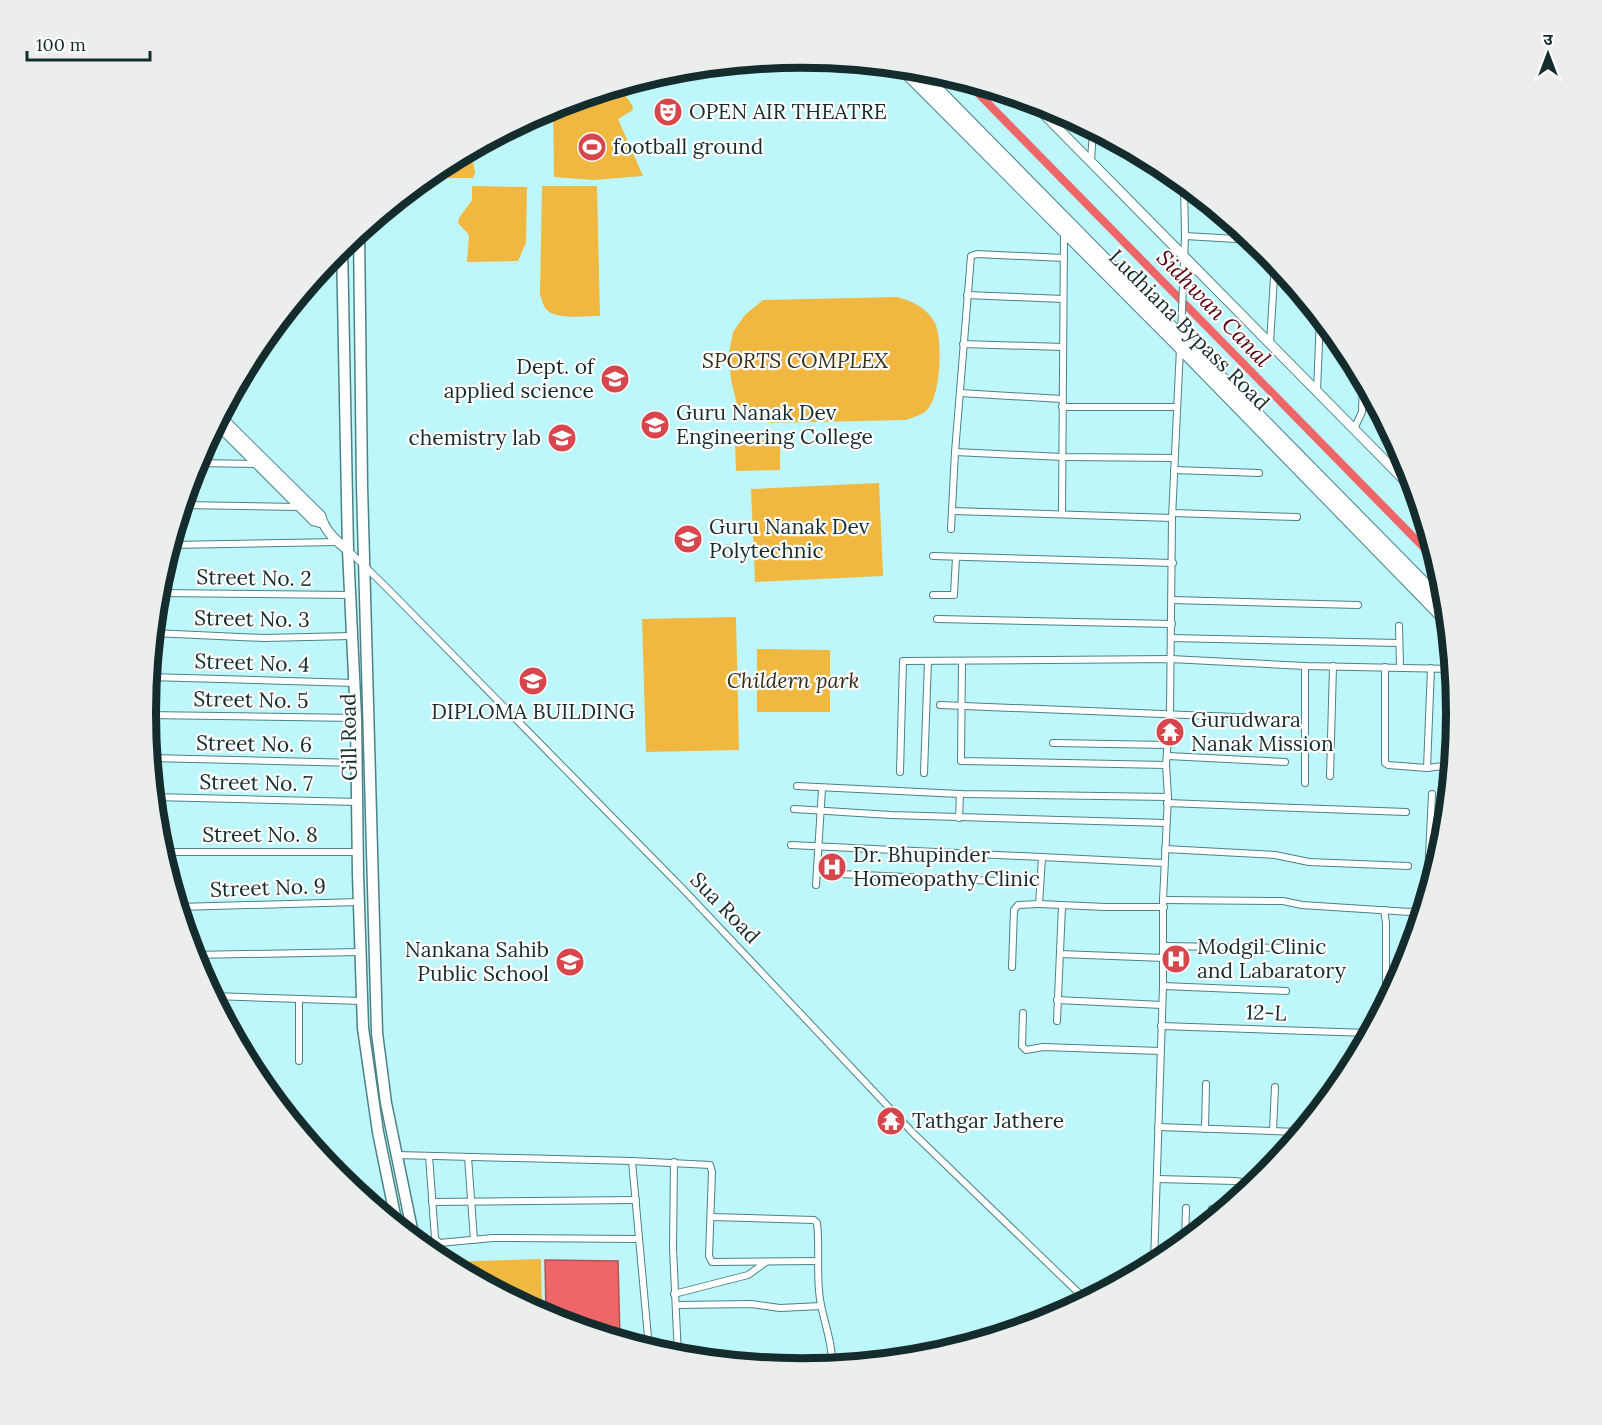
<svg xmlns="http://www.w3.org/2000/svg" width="1602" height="1425" viewBox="0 0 1602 1425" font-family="Lora,'Noto Sans Devanagari',serif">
	<rect width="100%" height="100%" fill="#bdf7fb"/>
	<!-- green -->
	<g fill="#f0b841">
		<path d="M626,84L622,91L632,105L633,110L618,119L643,176L593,180L554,177L553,106Z"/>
		<path d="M450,160H467L473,162L475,172L473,178H448L438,168Z"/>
		<path d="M472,186L527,187L526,243L518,261L467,262L469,235L458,223L459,218L472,200Z"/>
		<path d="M542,186H597L600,316C587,316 554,320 546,309C543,306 542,299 540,295Z"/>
		<path d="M897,297C913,301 927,308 935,323C943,340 941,396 927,410C923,415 913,417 906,420L770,423L753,417L737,404L731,380L729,353L733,332L745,315L763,300Z"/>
		<path d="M780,440V470L736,471L735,441Z"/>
		<path d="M879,483L883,576L755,582L751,489Z"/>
		<path d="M736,617L739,750L646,752L642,619Z"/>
		<path d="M757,649L830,650V712H757Z"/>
		<path d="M541,1259L542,1314L446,1262Z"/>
	</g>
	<!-- water -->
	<path fill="#ee6667" stroke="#ad5556" stroke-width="1.5" d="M545,1260L618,1261L620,1339L546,1316Z"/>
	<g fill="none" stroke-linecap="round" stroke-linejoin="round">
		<!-- canal -->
		<path stroke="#ee6667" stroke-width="8" d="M966,81L1436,560"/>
		<!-- street casing -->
		<g stroke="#4b8286" stroke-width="8">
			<g id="street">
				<path d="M1091,161L1093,129"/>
				<path d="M1185,236L1254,240"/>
				<path d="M967,295L1063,299"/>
				<path d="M1181,335L1185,236L1184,183"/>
				<path d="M1270,343L1275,261"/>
				<path d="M963,344L1063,347"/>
				<path d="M1317,391L1320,317"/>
				<path d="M960,393L1062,399"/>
				<path d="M1062,407H1177"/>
				<path d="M1354,429L1362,412L1363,381"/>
				<path d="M955,452L971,256L977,254L1064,258"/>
				<path d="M195,463L257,464"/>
				<path d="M1174,470L1259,473"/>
				<path d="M1398,473L1400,449"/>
				<path d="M182,505L299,507"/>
				<path d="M952,511L1172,518"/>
				<path d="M1173,513L1297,517"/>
				<path d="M1062,514L1064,233"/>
				<path d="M951,529L955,452L1063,457L1174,458"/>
				<path d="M170,545L338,542"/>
				<path d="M348,550L386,587L683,889L914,1134L1086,1300"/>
				<path d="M933,556L1173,563"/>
				<path d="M157,593L350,595"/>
				<path d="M933,595H954L956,557"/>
				<path d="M1172,600L1358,605"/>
				<path d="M937,619L1172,624"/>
				<path d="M1399,626L1400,667"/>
				<path d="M153,633L264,638L351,636"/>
				<path d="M1171,638L1399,643"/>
				<path d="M962,661L961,761L1166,765"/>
				<path d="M1385,667V763L1388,765L1427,768L1451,765"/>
				<path d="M149,677L355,683"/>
				<path d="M940,705L1282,719"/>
				<path d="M146,715L356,718"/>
				<path d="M1053,743L1168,745"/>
				<path d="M1168,756L1285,762"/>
				<path d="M150,758L357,763"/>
				<path d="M1427,768L1431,668"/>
				<path d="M900,772L903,661L1171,659L1305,666L1452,669"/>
				<path d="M924,773L928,661"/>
				<path d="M1330,776L1333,666"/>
				<path d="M1305,783V666"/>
				<path d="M797,786L960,794L1168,797"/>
				<path d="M154,797L358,802"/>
				<path d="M1167,803L1406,812"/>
				<path d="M794,809L891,815L1166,823"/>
				<path d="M959,818L960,794"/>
				<path d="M791,845L1164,863"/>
				<path d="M1165,849L1275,855L1309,862L1408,866"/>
				<path d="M162,852H358"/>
				<path d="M1042,858L1039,904L1105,907H1164"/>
				<path d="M817,873L1040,883"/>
				<path d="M816,885L822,789"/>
				<path d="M1427,896L1432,794"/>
				<path d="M1163,900L1283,901L1302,905L1410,912L1423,909"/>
				<path d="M178,907L359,902"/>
				<path d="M1384,910L1386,923V1002"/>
				<path d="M1164,946L1287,948"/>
				<path d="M1060,954L1164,958"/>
				<path d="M193,955L360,952"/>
				<path d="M1012,967L1014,910L1018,905L1039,904"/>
				<path d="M1163,986L1286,991"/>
				<path d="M213,996L361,1001"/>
				<path d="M1057,1000L1162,1005"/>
				<path d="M1023,1013L1022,1046L1026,1050L1043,1047L1160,1051"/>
				<path d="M1057,1021L1062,906"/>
				<path d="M1161,1026L1369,1033"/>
				<path d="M299,1061V999"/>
				<path d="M1333,1086V1093"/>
				<path d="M1158,1127L1300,1132"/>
				<path d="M1205,1129L1206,1084"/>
				<path d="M1273,1131L1275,1087"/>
				<path d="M397,1155L632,1161L649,1348"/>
				<path d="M429,1156L435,1238L439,1243L493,1238L639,1239"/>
				<path d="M468,1157L474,1240"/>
				<path d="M632,1161L710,1165L712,1172L709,1256L712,1262L817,1261"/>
				<path d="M674,1162L673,1248L678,1356"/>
				<path d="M1157,1179L1235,1181L1247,1183L1251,1187"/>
				<path d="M432,1202L636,1200"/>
				<path d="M711,1217L814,1220L817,1223C820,1248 816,1274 820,1299C823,1321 833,1342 832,1365"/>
				<path d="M1212,1219V1209"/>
				<path d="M1185,1241L1186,1208"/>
				<path d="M1154,1263L1163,986V900L1168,797L1166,765L1170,711L1172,518L1180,348"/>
				<path d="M674,1294L748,1275L766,1262"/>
				<path d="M676,1305L751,1304L780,1308L821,1306"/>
			</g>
		</g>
		<!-- secondary casing -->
		<g stroke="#4b8286" stroke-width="11">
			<g id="secondary">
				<path d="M1031,101L1416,492"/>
				<path d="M220,416L321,516C324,530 337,542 348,550"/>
				<path d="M216,423L314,521L322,523"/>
			</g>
		</g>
		<!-- primary casing -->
		<g stroke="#4b8286" stroke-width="13">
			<g id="primary">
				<path d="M359,231L362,486L377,1033L386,1103L414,1239"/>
				<path d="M342,245L348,550L356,718L358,874L363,1028L378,1132L397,1225"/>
			</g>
		</g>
		<!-- highway casing -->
		<g stroke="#4b8286" stroke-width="14">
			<g id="highway">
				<path d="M901,67L1180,347L1448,622"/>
				<path d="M916,68L1446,606"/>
			</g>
		</g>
		<!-- street -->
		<use href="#street" stroke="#fff" stroke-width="6"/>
		<!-- secondary -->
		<use href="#secondary" stroke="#fff" stroke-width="9"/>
		<!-- primary -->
		<use href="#primary" stroke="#fff" stroke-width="10"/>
		<!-- highway -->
		<use href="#highway" stroke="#fff" stroke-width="12"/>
	</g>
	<!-- icons -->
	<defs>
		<g id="theatre-disc" transform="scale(1.5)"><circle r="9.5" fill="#d6464c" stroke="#fff"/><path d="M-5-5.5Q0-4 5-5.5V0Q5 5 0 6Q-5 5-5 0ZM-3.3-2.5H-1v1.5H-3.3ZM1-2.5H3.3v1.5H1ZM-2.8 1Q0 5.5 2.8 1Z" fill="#fff"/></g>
		<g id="stadium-disc" transform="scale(1.5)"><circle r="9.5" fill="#d6464c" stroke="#fff"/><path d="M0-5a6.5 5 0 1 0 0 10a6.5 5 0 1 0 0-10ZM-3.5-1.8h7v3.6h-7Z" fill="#fff"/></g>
		<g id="university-disc" transform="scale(1.5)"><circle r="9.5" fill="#d6464c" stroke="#fff"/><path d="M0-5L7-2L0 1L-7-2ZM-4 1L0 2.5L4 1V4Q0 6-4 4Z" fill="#fff"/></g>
		<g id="temple-disc" transform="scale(1.5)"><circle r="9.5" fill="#d6464c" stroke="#fff"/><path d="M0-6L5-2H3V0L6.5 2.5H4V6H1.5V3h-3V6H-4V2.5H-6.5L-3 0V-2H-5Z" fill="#fff"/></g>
		<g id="hospital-disc" transform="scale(1.5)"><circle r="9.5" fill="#d6464c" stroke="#fff"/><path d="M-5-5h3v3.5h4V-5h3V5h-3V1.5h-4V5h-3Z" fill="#fff"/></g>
		<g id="school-disc" transform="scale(1.5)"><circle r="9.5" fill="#d6464c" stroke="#fff"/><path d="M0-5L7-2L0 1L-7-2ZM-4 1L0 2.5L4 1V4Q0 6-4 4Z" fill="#fff"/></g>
	</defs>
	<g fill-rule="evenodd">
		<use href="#theatre-disc" x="668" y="112"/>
		<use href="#stadium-disc" x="592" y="147"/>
		<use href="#university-disc" x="615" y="379"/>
		<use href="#university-disc" x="655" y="425"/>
		<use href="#university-disc" x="562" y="438"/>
		<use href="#university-disc" x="688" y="539"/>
		<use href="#university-disc" x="533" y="681"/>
		<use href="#temple-disc" x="1170" y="732"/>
		<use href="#hospital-disc" x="832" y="867"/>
		<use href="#hospital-disc" x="1176" y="959"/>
		<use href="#school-disc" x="570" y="962"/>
		<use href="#temple-disc" x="891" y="1121"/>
	</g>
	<g text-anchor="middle" stroke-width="4.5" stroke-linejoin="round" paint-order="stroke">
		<!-- poi labels -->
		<g font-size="21" fill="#152c2d" stroke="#fff" text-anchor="start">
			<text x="689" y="119">OPEN AIR THEATRE</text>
			<text x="613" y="154">football ground</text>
			<text x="594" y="374" text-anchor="end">Dept. of<tspan x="594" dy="24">applied science</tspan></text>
			<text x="676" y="420">Guru Nanak Dev<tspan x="676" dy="24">Engineering College</tspan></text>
			<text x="541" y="445" text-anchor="end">chemistry lab</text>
			<text x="709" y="534">Guru Nanak Dev<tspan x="709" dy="24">Polytechnic</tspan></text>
			<text x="533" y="719" text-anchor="middle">DIPLOMA BUILDING</text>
			<text x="1191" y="727">Gurudwara<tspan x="1191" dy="24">Nanak Mission</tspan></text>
			<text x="853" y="862">Dr. Bhupinder<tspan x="853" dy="24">Homeopathy Clinic</tspan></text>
			<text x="1197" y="954">Modgil Clinic<tspan x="1197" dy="24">and Labaratory</tspan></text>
			<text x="549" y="957" text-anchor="end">Nankana Sahib<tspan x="549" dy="24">Public School</tspan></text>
			<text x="912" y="1128">Tathgar Jathere</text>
		</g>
		<!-- street labels -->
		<g font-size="21" fill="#152c2d" stroke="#fff">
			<text transform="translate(1189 330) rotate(45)" y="7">Ludhiana Bypass Road</text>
			<text transform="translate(254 578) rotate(1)" y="7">Street No. 2</text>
			<text transform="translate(252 619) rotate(1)" y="7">Street No. 3</text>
			<text transform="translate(252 663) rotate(2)" y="7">Street No. 4</text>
			<text transform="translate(251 700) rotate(1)" y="7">Street No. 5</text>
			<text transform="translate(349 737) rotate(-91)" y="7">Gill Road</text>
			<text transform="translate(254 744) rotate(1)" y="7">Street No. 6</text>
			<text transform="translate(256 783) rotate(1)" y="7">Street No. 7</text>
			<text x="260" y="842">Street No. 8</text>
			<text transform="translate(268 888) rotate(-2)" y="7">Street No. 9</text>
			<text transform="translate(725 908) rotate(46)" y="7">Sua Road</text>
			<text transform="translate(1266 1013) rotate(2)" y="7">12-L</text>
		</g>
		<!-- park labels -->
		<g font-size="21" font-style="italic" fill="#382d16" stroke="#fff">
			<text x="795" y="368">SPORTS COMPLEX</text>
			<text x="793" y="688">Childern park</text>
		</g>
		<!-- water labels -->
		<g font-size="22" font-style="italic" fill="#59000d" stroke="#fff">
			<text transform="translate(1214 308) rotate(46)" y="8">Sidhwan Canal</text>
		</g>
	</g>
	<!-- crop -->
	<path d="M0 0H1602V1425H0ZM156 713a645 645 0 1 1 1290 0a645 645 0 1 1-1290 0Z" fill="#eceeee" fill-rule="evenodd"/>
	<path fill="none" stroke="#152c2d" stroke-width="8" d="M156 713a645 645 0 1 1 1290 0a645 645 0 1 1-1290 0Z"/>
	<!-- north arrow -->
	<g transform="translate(1548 54)" stroke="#ffffff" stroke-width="4.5" paint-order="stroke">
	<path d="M0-4.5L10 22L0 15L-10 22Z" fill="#152c2d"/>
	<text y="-9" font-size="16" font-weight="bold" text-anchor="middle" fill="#152c2d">उ</text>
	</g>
	<!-- scale -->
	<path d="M27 51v9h123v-9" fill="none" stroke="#152c2d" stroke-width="3"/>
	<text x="36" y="51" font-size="18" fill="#152c2d" stroke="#ffffff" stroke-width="4.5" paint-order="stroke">100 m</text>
</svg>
